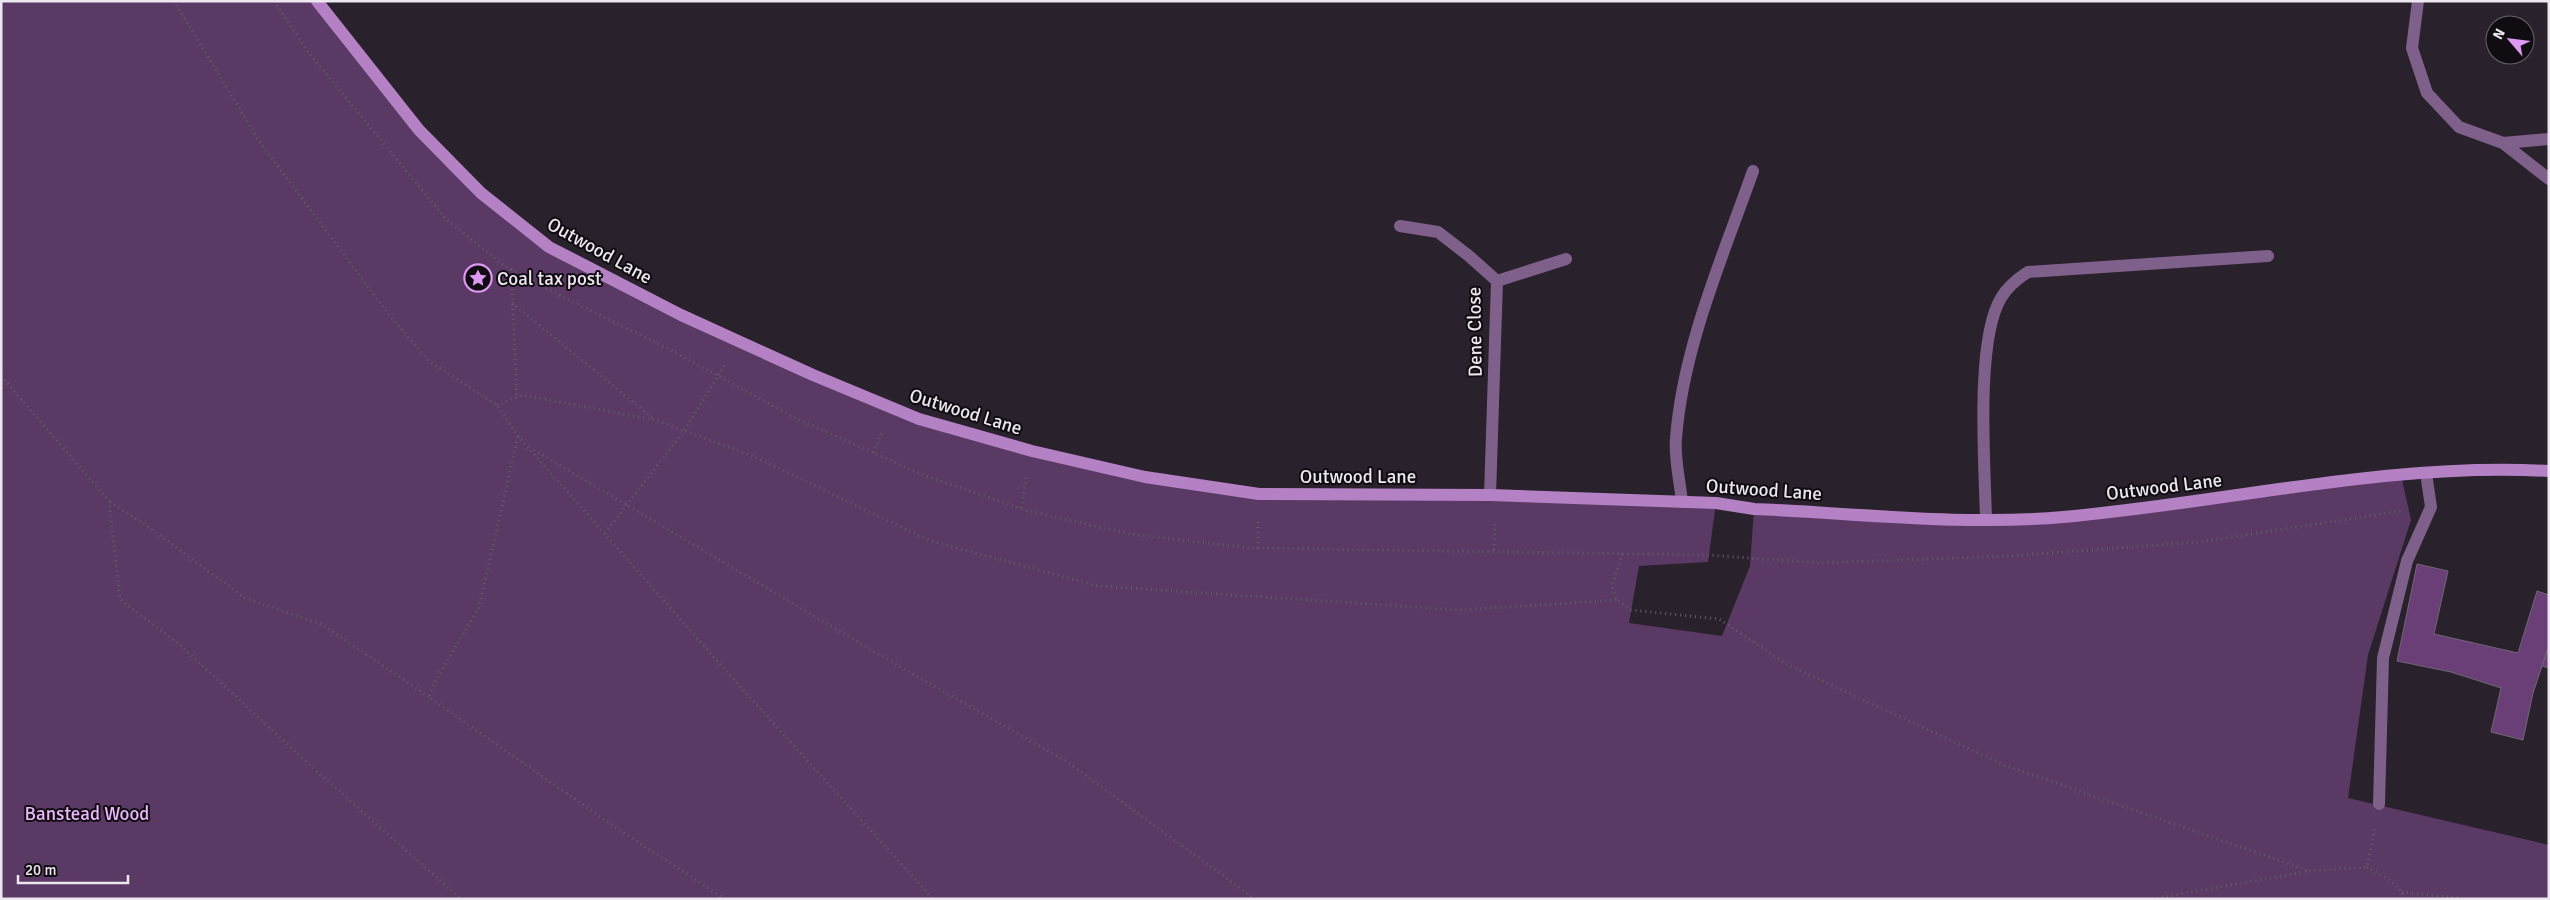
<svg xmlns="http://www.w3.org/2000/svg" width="2550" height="900" viewBox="0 0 2550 900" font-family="Signika,sans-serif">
	<rect width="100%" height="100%" fill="#29212c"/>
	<!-- green -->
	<path fill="#5a3965" d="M1,1H317L419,130L549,247L919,419L1032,451L1259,494L1716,503L1708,562L1639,566L1629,623L1722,636L1750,566L1754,509L1986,520L2401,475L2411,520L2368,655L2348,798L2549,845V899H1Z"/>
	<!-- building -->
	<g fill="#6a3e77" stroke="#716774">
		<path d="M2417,564L2448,571L2434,634L2518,653L2537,591L2549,595V645L2533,693L2523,740L2491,732L2501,688L2451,672L2397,661Z"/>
		<path d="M2549,648V668L2542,666Z"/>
	</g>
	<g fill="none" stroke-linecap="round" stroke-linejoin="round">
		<!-- path -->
		<g stroke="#645d67" stroke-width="3" stroke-dasharray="1 4" stroke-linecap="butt">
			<path d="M174,1L259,141L390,316L429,361L497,405L518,436L744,691L933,899"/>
			<path d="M274,1L309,53L446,219L503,265L569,300L669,349L797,419L926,476L1029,511L1130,534L1251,548L1708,555L1821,563L2009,556L2199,542L2401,511"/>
			<path d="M511,269L517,397"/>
			<path d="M512,303L655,420"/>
			<path d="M1,376L109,501L120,599L180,645L312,767L461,899"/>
			<path d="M497,405L523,395L655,420L755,457L928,540L1098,586L1461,610L1617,600"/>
			<path d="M518,437L479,607L436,680L429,697L606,821L725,899"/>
			<path d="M534,450L890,661L1066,761L1255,899"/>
			<path d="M874,453L882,432"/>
			<path d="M110,502L147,526L245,598L323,625L429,697"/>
			<path d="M1021,508L1027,476"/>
			<path d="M605,533L684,431L726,363"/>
			<path d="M1258,548V520"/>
			<path d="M1494,550L1495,521"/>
			<path d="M1622,554L1612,587L1617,600L1631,610L1719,619L1788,665L2004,765L2310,871"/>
			<path d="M2367,867C2381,875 2399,883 2405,899"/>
			<path d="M2402,892L2469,899"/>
			<path d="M2152,899L2310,871L2367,867L2375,828"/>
		</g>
		<!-- lane -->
		<g stroke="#7f608a" stroke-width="12">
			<path d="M1682,502C1680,481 1674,458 1676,438C1683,347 1723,256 1753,171"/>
			<path d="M2379,804L2383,658L2407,561L2431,507L2426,473"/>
		</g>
		<!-- street -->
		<g stroke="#7f608a" stroke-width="12">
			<path d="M2418,1L2412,48L2427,93L2459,127L2503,143L2549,179"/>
			<path d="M2503,143L2549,139"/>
			<path d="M1400,226L1438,232L1469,256L1497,281L1490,495"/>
			<path d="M1497,281L1566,259"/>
			<path d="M1986,520C1985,467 1975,341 2001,298C2008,286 2017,279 2028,272L2268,256"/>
		</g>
		<!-- secondary -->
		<path stroke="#b481c4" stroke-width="12" d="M317,1L419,130L481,193L549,247L681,315L813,375L919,419L1032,451L1145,477L1259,494L1490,495L1716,503L1754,509C1855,513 1962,526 2063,517C2224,503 2386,462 2549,471"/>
	</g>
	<!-- icons -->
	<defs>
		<g id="sight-ring" transform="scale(1.4375)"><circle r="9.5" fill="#100c11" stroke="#dd99f3" stroke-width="1.5"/><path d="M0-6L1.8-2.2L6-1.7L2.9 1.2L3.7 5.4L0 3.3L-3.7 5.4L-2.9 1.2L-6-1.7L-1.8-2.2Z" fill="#dd99f3"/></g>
	</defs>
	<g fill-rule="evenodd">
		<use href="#sight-ring" x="478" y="278"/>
	</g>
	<g text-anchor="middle" stroke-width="4" stroke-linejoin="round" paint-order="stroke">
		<!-- street labels -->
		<g font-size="19" fill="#ede7ef" stroke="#100c11">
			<text transform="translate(600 250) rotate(29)" y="7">Outwood Lane</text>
			<text transform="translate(1474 332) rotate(-91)" y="7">Dene Close</text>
			<text transform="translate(966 411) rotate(17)" y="7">Outwood Lane</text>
			<text x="1358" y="483">Outwood Lane</text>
			<text transform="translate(2164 486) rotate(-7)" y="7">Outwood Lane</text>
			<text transform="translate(1764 489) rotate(4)" y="7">Outwood Lane</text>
		</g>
		<!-- poi labels -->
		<g font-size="19" fill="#ede7ef" stroke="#100c11" text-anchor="start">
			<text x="497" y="285">Coal tax post</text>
		</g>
		<!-- park labels -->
		<g font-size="19" fill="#ebb8fc" stroke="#100c11">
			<text x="87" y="820">Banstead Wood</text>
		</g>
	</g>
	<!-- border -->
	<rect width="2550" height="900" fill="none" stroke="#ede7ef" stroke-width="5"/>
	<!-- north arrow -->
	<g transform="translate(2510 40) rotate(298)"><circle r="24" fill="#100c11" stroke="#68646a"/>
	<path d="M0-4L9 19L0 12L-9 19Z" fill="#dd99f3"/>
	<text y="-8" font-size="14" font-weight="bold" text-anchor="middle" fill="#ede7ef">N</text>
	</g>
	<!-- scale -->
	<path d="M18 875v8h110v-8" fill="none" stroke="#ede7ef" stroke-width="2.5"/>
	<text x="25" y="875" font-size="15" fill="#ede7ef" stroke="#100c11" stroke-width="4" paint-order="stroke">20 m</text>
</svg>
